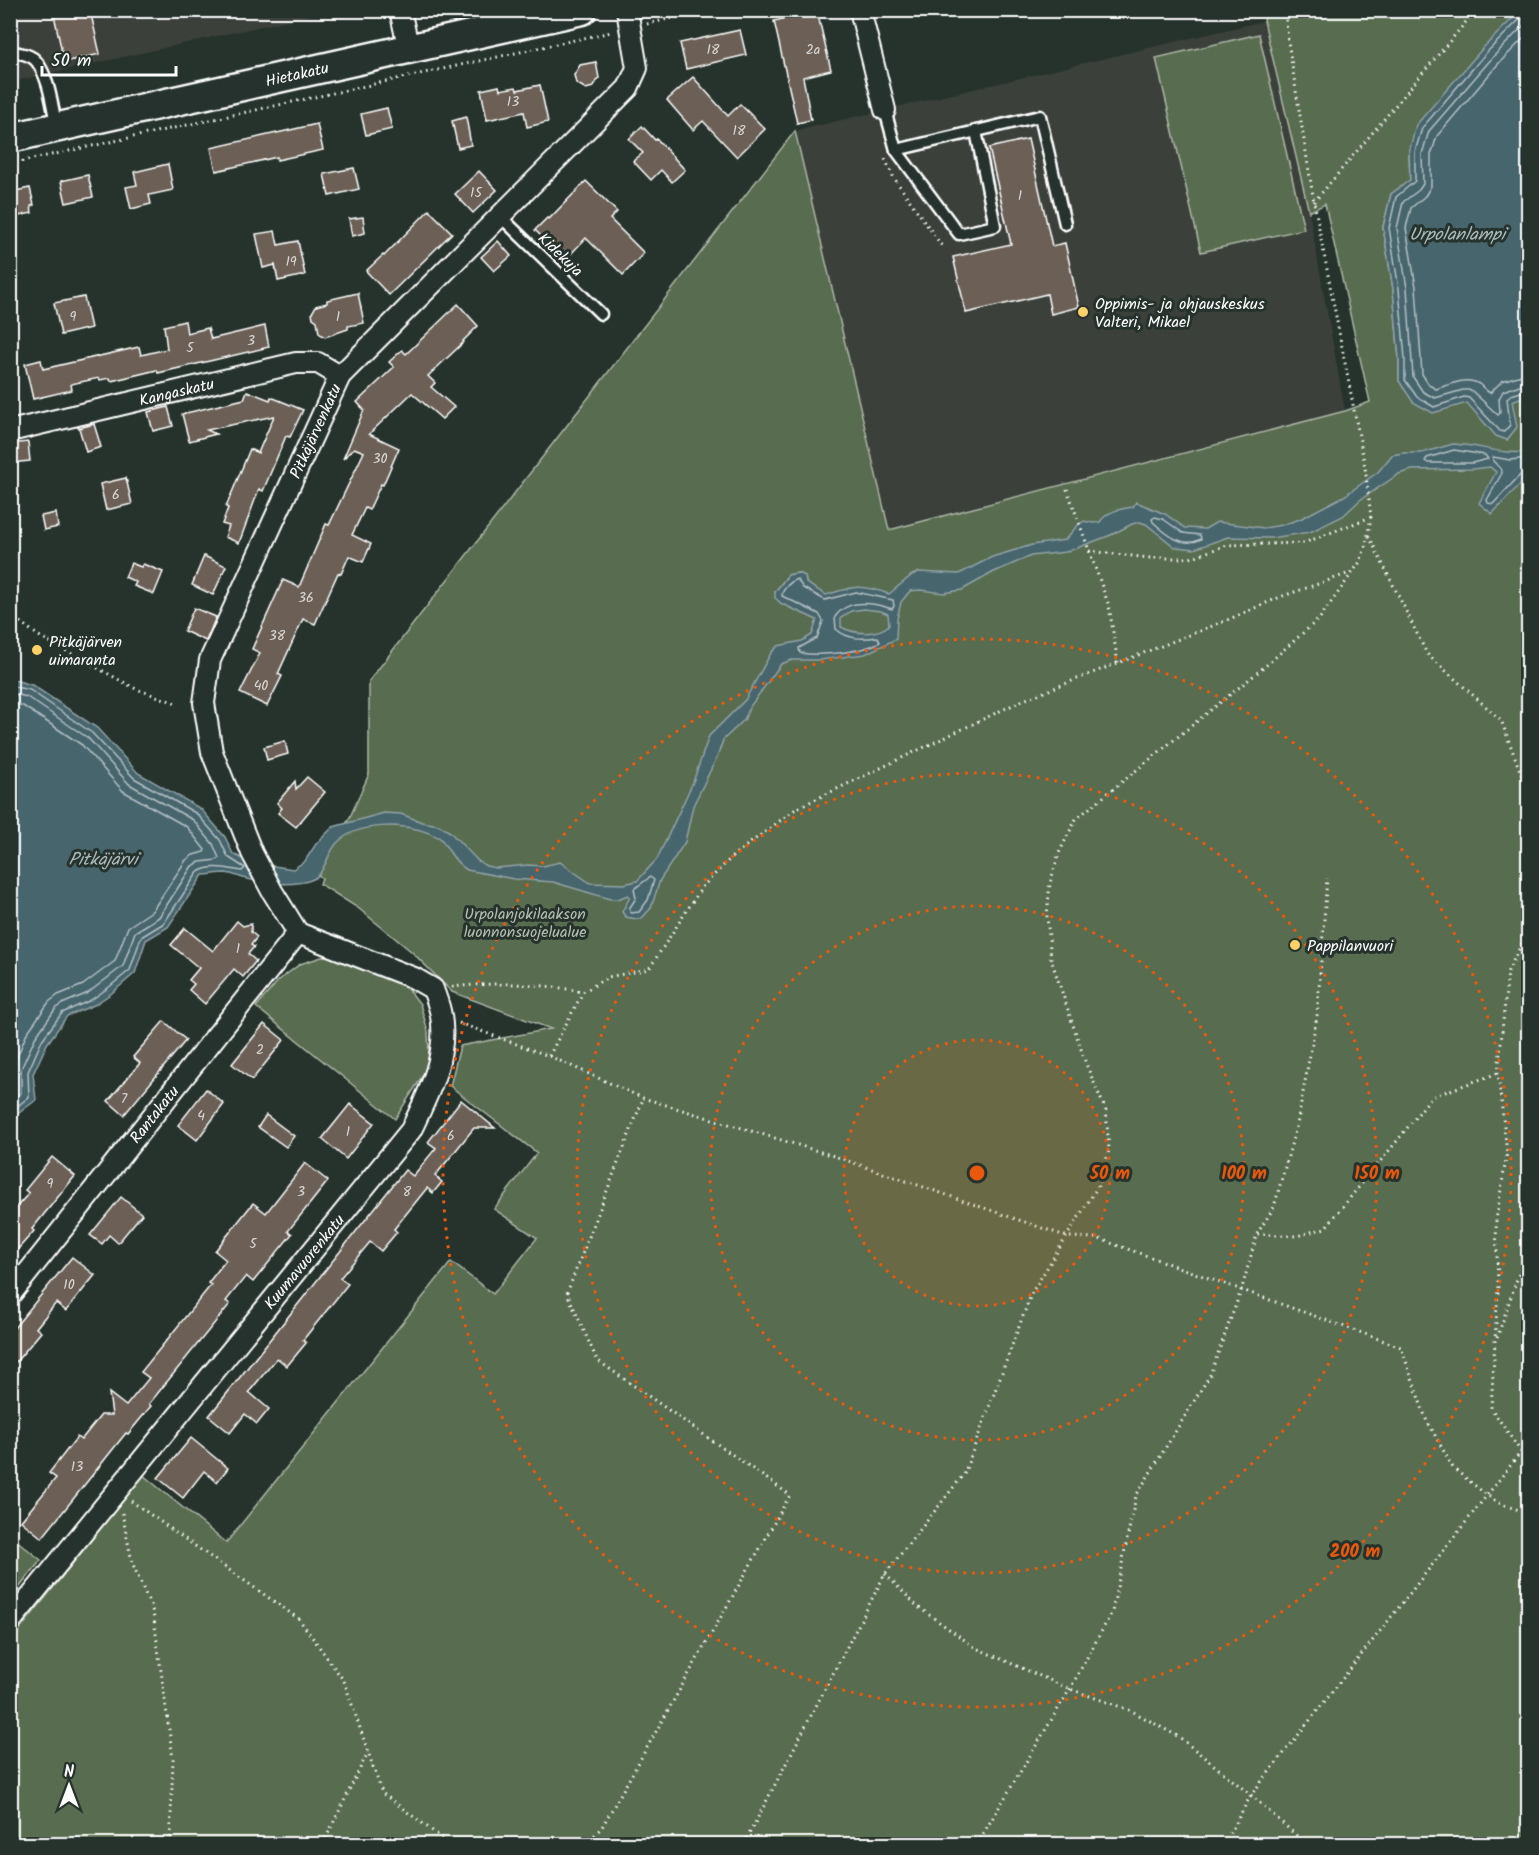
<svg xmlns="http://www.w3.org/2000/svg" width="1539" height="1855" viewBox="0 0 1539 1855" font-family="Kalam,sans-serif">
	<rect width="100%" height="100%" fill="#26332d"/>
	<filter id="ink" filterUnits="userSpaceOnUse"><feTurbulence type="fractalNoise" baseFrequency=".0167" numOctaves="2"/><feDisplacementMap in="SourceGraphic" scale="12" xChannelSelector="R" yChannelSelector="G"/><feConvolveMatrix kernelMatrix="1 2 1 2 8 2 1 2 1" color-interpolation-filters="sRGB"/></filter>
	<g filter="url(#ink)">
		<!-- built -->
		<g fill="#3b413a">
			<path d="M11,10L329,11L11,82Z"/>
			<path d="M1264,21L1309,212L1345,411L889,530L795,131Z"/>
		</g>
		<!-- green -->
		<g fill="#596c4f" stroke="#acb6a7" stroke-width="1.5" fill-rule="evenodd">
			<path d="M1266,11H1523L1409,152L1410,180L1391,194L1383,227L1393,289L1399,359V381L1528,383V1844H11L10,1642L143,1475L226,1543L451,1262L493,1294L537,1238L494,1209L537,1153L450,1086L460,1046L551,1029L452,992L412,952L358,908L320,884L322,878L317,874L350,817L369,774V681L795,131L889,530L1345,411L1370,402L1325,204L1309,212L1264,21ZM798,573L805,576L806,583L814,589L796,610L789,607L775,592L788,575Z"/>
			<path d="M1259,34L1304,229L1201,252L1156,58Z"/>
			<path d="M331,954L398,976L420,1004L428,1031L429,1059L425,1072L395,1119L256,1007L279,980L300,964Z"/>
			<path d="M11,1536L41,1560L11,1598Z"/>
		</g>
		<!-- water -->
		<g fill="#47656d" stroke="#91a3a7" stroke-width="1.5" fill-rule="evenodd">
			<path d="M1521,10L1528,11V395L1512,401L1517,427L1507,440L1496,436L1467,403L1433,413L1413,402L1399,381V359L1393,289L1383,227L1391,194L1410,180L1409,152L1416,125L1483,48Z"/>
			<path d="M1453,444C1480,445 1501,455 1528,452V476L1492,514L1479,503L1496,472L1490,467L1473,469L1412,470L1399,474L1360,500L1343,516L1310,532L1271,538L1228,537L1194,549L1186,548L1175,547L1146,524L1140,522L1132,524L1111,535L1066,552L1031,556L994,572L962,590L944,593L920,590L910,591L901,602L897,619L896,639L865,654L819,660H792L781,664L749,708L744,720L723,740L718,755L693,806L685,842L660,880L651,908L642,918L636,919L626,917L622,912L630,897L628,895L618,899H610L553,882L514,879L467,870C455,863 449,850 441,839C438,836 432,835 429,833C403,823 357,822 337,843C326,855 325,875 311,880C294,886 270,884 252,880C243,879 234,874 226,873C218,873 210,875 203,875L168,927L146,940L135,973L112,993L94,1005L67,1016L47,1044L33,1074L36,1100L11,1119V679L32,685L97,728L138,773L201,809L225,837L233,854L249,862L293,869L305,861L316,844L333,827L384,813L401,814L422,822L439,825L450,832L478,861L486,866L496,868L528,865L543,866L560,862L590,883L624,884L637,881L657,859L693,782L709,736L745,700L771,653L778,646L802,641L812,635L817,620L782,604L775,598V592L788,575L798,573L805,576L806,583L826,595C855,586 860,584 889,594L912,575L919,572L959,574L992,557L1032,545L1065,540L1076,527L1084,521L1093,523L1100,522C1107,511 1120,509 1133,507L1136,502L1165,514L1185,528L1205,529L1217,522L1264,528L1282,525L1300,519L1344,496L1378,472L1392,455L1403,453H1422ZM864,609L881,611L888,614L889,625C877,636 854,634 841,627V618L851,611Z"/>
		</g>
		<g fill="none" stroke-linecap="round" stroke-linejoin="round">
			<!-- shore -->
			<g stroke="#b5c1c5" stroke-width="1.5">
				<path d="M1524,10L1522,17L1487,52L1422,128L1415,152V181L1396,197L1389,228L1399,289L1405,359V380L1417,397L1434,407L1464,397L1469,398L1500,431L1504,432L1510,425L1507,398L1511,395L1528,390"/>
				<path d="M1528,21L1493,57L1429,131L1422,154L1423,184L1419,190L1403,202L1397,228L1407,288L1413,377L1423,392L1435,398L1463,390H1471L1498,415L1500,413L1499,399L1503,391L1528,382"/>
				<path d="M1528,34L1499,63L1437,136L1431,155V186L1425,196L1411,208L1406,228L1416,287L1422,374L1429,385L1436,389C1449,385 1465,376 1479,384C1483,387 1486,391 1490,393L1502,381L1528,373"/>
				<path d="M1454,450L1485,455L1488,459L1472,463H1428L1425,461L1427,458Z"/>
				<path d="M1528,458L1510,460L1493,457V461L1500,468L1502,473L1487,500L1488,503L1493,504L1522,473L1528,471"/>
				<path d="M1155,517L1163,519L1183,533L1200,535L1201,539C1183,549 1166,534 1153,522L1152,519Z"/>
				<path d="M797,579L803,588L825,600L856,592L893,600L894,606L892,609C874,603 848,598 835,617L836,629C848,640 863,639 878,637L880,642C861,653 821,656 800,653L799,648L817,638L823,621L819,614L782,596C782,589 791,581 797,579Z"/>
				<path d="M10,686L30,690L92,733L134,778L197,814L220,840L228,857L245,868L242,871C228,869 212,864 198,872L164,923L141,937L130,970L108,988L91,1000L62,1013L42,1040L28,1072L29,1097L10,1112"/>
				<path d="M10,693L27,697L88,738L129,784L193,820L213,844L219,858L217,860L200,862L192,866L159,917L135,932L123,966L88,993L62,1004L56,1008L35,1038L21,1069V1093L10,1102"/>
				<path d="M10,703L23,706L82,745L123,791L187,827L205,850L204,852L193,855L186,860L152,911L128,927L115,961L83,985L58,995L49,1002L27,1033L10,1074"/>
				<path d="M650,877L654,880L648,900L639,912L631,913L629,909L636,898L634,889Z"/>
			</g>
		</g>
		<!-- building -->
		<g fill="#6c6157" stroke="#fff" stroke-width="1.5">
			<path d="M53,10H90L100,54L64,62Z"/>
			<path d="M817,11L831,70L803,77L811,120L797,123L774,21Z"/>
			<path d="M740,30L746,55L686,69L680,43Z"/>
			<path d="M596,62L599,78L593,87L586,89L576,83L574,75L580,65Z"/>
			<path d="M693,77L728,116L740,104L765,129L737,157L703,121L693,130L667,100Z"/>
			<path d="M540,85L548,122L527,127L524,112L487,120L481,90L499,86L500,90L516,87L517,90Z"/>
			<path d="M387,108L392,129L366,135L361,114Z"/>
			<path d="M466,117L471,145L458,148L452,121Z"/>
			<path d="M317,124L323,150L277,160V157L216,171L211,148Z"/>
			<path d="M642,126L655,140L657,139L685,170L672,182L661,170L651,180L633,161L643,153L629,139Z"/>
			<path d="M1028,139L1052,246L1065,243L1079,307L1051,314L1047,294L966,313L953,257L1011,244L989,148Z"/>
			<path d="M168,164L173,190L149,195L151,204L131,209L126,187L137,185L134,172Z"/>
			<path d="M354,168L359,189L329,196L324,174Z"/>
			<path d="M479,171L497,190L473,213L455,194Z"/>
			<path d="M88,175L93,197L66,203L61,181Z"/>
			<path d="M586,181L617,212L610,219L644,253L623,275L586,238L565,260L535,230L547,218L549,219Z"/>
			<path d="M30,188L34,205L31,206L32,213L10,218V192Z"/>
			<path d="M429,210L452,233L389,295L366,271L383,255L384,256Z"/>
			<path d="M363,217L365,233L352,236L349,219Z"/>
			<path d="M275,231L278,245L298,241L305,275L278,281L275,265L263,268L256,234Z"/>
			<path d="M498,241L511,256L494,271L481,257Z"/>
			<path d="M358,293L364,323L348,326V329L325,337L319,333L317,321L313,318L312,313L316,306L327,303V300Z"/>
			<path d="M84,297L91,328L61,335L54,303Z"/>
			<path d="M458,304L478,326L463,341L464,342L428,376L435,383L431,387L454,407L442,419L412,393L369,434L399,448L383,485L381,484L369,510L365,508L352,535L371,544L363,562L349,556L341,574L338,573L315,624L303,619L278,674L282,676L267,706L240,693L260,653L252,649L283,580L299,587L326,524L329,525L364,452L354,448L343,459L364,410L357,402L394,367L389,362L402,350L406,354Z"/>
			<path d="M185,321L187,333L208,328L211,339L265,326L269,347L158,373L157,370L111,381L110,378L100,380L99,378L71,384L72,390L33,399L25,364L41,360L43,369L139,347L141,355L167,349L164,326Z"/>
			<path d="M247,391L270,400L271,397L303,410L290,437L286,436L263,491L259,489L239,543L225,537L229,526L222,524L228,508L226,507L250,449L258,453L274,416L207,430L216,434L189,441L182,414L244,399Z"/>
			<path d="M168,407L173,426L153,431L148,412Z"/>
			<path d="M94,424L101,447L86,452L79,428Z"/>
			<path d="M28,442L30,461L10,463V444Z"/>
			<path d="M126,478L132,504L106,510L100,484Z"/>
			<path d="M56,513L58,527L44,530L41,516Z"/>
			<path d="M204,556L226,566L213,595L192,585Z"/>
			<path d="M131,563L141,567L143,564L163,572L154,594L134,586L136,582L125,577Z"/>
			<path d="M194,608L216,617L206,641L184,631Z"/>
			<path d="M285,741L288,754L267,760L264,747Z"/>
			<path d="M307,777L325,792L296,827L278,813L282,808L277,803L295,781L296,789Z"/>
			<path d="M237,921L243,926L251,924V932L257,937L251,945L254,947L248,954L256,961L243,977L234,969L205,1004L189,990L194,984L189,980L199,968L171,945L185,928L213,951Z"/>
			<path d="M164,1021L186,1040L124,1115L108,1101L140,1063L133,1057Z"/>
			<path d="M264,1024L284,1040L252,1080L232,1064Z"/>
			<path d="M206,1089L224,1104L197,1140L178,1125Z"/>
			<path d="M461,1100L495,1128H474L435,1176L442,1182L433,1193L427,1188L394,1229L397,1232L381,1251L370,1242L340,1278L348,1284L303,1340L306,1343L287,1366L277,1358L249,1392L269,1409L257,1424L245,1414L230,1433L209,1416L405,1170L413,1176L436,1148L428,1142Z"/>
			<path d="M350,1104L374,1123L346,1159L322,1139Z"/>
			<path d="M266,1115L294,1136L286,1147L258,1127Z"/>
			<path d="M52,1157L75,1176L32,1229L34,1231L10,1258V1214L29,1193L25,1190Z"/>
			<path d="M305,1163L328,1181L288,1231L292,1234L253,1282L246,1276L226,1301L230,1304L149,1404L151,1406L128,1434L126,1433L42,1538L21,1521L56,1478L49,1473L77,1437L81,1440L101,1415H112L109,1393L126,1406L149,1378L141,1372L211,1285L208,1283L226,1260L215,1251L253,1203L266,1213Z"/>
			<path d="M121,1197L142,1214L118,1243L109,1235L102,1244L90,1235Z"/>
			<path d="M72,1257L95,1275L66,1311L56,1303L36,1328L41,1332L10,1369V1333Z"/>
			<path d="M191,1438L228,1468L217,1482L204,1471L183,1498L158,1478Z"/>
		</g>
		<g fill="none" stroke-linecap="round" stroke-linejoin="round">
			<!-- lane casing -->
			<g stroke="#fff" stroke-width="15">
				<g id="lane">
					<path d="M10,52C19,52 32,55 37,62C50,80 52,107 57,128"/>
					<path d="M885,110L896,150L959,234L995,226L976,131"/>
					<path d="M896,150L1040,116L1065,224"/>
					<path d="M500,216L601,314"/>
				</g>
			</g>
			<!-- street casing -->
			<g stroke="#fff" stroke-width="24">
				<g id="street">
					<path d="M400,10L409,50"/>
					<path d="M860,10L885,110"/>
					<path id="s1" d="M10,431L296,363H318L340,376"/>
					<path id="s2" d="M298,933L272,891L252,853L212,752L204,703L210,660L340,376L628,88L637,68L627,10"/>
					<path id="s3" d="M10,1295L298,933"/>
					<path id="s4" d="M10,1622L411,1130C428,1094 448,1057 441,1016C440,1007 436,998 433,989L414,978L298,933"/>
				</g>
			</g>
			<!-- secondary casing -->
			<g stroke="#fff" stroke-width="33">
				<g id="secondary">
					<path id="s5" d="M10,138L582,10"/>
				</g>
			</g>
			<!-- path -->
			<g stroke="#fff" stroke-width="3" stroke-dasharray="1.5 4.5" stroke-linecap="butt">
				<path d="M647,24L707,10"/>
				<path d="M885,159L894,178L944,249"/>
				<path d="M10,164L611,32"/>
				<path d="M1314,202L1476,10"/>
				<path d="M1067,489L1109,606L1118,664"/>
				<path d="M1369,536L1427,654L1501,720L1528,792"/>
				<path d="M1089,551L1150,558H1190L1227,545L1304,543L1371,517"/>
				<path d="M10,615L39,636L136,689L179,704"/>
				<path d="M452,987C495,982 541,983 583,992L608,977L649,969L702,887L734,855L797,808L1021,701L1225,621L1280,597L1350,573"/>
				<path d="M459,1023L549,1056L643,1098L834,1156L1068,1237L1097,1238L1401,1347L1426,1419L1453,1468L1488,1496L1501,1504L1528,1513"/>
				<path d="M549,1056L583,992"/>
				<path d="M1257,1234L1274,1207L1298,1120L1317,1016L1327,878"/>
				<path d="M1497,1338L1518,1276L1528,1257"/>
				<path d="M131,1501L299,1619L344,1681L382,1793L450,1844"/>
				<path d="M122,1513L132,1562L153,1612L173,1759L170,1844"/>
				<path d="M885,1574L918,1607L976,1648L1070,1689L1132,1711L1179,1737L1251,1795L1306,1844"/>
				<path d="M323,1844L368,1752"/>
				<path d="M586,1844L602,1827L790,1495L597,1360L567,1293L643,1099"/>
				<path d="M744,1844L885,1574L964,1474L1032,1292L1100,1183L1109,1150L1106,1111L1086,1064L1051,959L1047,916L1050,883L1059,853L1076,819L1263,668L1320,618L1360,562L1366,545L1371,517L1365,467L1314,202L1288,41L1285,10"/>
				<path d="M977,1844L1070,1689L1112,1612L1136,1496L1210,1375L1242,1288L1257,1234L1297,1236L1325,1228L1397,1141L1431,1097L1498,1073"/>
				<path d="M1224,1844L1251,1795L1521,1452L1491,1408L1498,1289L1496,1220L1507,1153L1498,1073L1508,971L1528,931"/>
			</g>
			<!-- lane -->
			<use href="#lane" stroke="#26332d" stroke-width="10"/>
			<!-- street -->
			<use href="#street" stroke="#26332d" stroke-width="20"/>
			<!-- secondary -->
			<use href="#secondary" stroke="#26332d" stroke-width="28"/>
		</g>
	</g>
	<!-- distance rings -->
	<circle cx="977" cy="1173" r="133" fill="#e8590c" fill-opacity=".12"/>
	<g fill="none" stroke="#e8590c" stroke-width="3" stroke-dasharray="3 6">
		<circle cx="977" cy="1173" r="133"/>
		<circle cx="977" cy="1173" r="267"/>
		<circle cx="977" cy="1173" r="400"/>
		<circle cx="977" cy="1173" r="534"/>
	</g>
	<!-- markers -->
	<g fill="#ffd166" stroke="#26332d" stroke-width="2">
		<circle cx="1083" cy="312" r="6"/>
		<circle cx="37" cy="650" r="6"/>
		<circle cx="1295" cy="945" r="6"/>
	</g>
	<g text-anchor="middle" stroke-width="6" stroke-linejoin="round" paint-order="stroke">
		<!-- number labels -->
		<g font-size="14" fill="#dad8d5">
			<text x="713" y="54">18</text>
			<text x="813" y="54">2a</text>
			<text x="513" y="106">13</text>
			<text x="739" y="135">18</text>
			<text x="476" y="197">15</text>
			<text x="1020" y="200">1</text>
			<text x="291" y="266">19</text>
			<text x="73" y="321">9</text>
			<text x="338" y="321">1</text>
			<text x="251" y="345">3</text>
			<text x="190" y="352">5</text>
			<text x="380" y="463">30</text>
			<text x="116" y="499">6</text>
			<text x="306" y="602">36</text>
			<text x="277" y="640">38</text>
			<text x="261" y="690">40</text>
			<text x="238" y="953">1</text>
			<text x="260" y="1054">2</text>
			<text x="124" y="1103">7</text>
			<text x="201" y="1120">4</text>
			<text x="348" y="1136">1</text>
			<text x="451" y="1140">6</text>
			<text x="50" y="1188">9</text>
			<text x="301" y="1196">3</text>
			<text x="407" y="1196">8</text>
			<text x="253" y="1248">5</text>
			<text x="69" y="1289">10</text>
			<text x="77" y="1471">13</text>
		</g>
		<!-- street labels -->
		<g font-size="16" fill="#fff" stroke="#26332d">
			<text dy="6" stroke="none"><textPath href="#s5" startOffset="294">Hietakatu</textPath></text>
			<text transform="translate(561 254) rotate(44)" y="6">Kidekuja</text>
			<text dy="6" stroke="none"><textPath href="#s1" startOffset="171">Kangaskatu</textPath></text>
			<text dy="6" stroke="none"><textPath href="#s2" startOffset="546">Pitkäjärvenkatu</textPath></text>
			<text dy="6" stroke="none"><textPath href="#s3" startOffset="231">Rantakatu</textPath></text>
			<text dy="6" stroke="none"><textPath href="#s4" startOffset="465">Kuumavuorenkatu</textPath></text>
		</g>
		<!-- poi labels -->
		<g font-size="16" fill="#fff" stroke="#26332d" text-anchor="start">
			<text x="1095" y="309">Oppimis- ja ohjauskeskus<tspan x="1095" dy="18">Valteri, Mikael</tspan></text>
			<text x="49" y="647">Pitkäjärven<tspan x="49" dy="18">uimaranta</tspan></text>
			<text x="1307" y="951">Pappilanvuori</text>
		</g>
		<!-- park labels -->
		<g font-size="16" fill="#b4bdb0" stroke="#26332d">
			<text x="525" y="919">Urpolanjokilaakson<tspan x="525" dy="18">luonnonsuojelualue</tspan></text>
		</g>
		<!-- water labels -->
		<g font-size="18" font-style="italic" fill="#acbabd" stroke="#26332d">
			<text x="1457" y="240">Urpolanlampi</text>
			<text x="103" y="865">Pitkäjärvi</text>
		</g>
	</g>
	<circle cx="977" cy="1173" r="9" fill="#e8590c" stroke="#26332d" stroke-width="3"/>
	<g font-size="18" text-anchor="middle" font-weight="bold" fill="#e8590c" stroke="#26332d" stroke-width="6" stroke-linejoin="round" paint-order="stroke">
		<text x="1110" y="1179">50 m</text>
		<text x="1244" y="1179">100 m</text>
		<text x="1377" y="1179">150 m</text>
		<text x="1355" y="1557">200 m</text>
	</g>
	<!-- margin -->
	<rect width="1539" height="1855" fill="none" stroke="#26332d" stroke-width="36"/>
	<rect x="18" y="18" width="1503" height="1819" fill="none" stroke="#fff" stroke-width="2" filter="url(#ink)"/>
	<!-- north arrow -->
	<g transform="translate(69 1786)" stroke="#26332d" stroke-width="4.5" paint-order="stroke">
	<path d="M0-4.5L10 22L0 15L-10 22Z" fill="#ffffff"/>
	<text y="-9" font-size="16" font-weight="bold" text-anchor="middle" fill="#ffffff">N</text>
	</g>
	<!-- scale -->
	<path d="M42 66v9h134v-9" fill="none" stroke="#ffffff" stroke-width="3"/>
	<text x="51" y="66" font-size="18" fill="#ffffff" stroke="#26332d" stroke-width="4.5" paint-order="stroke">50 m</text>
</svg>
